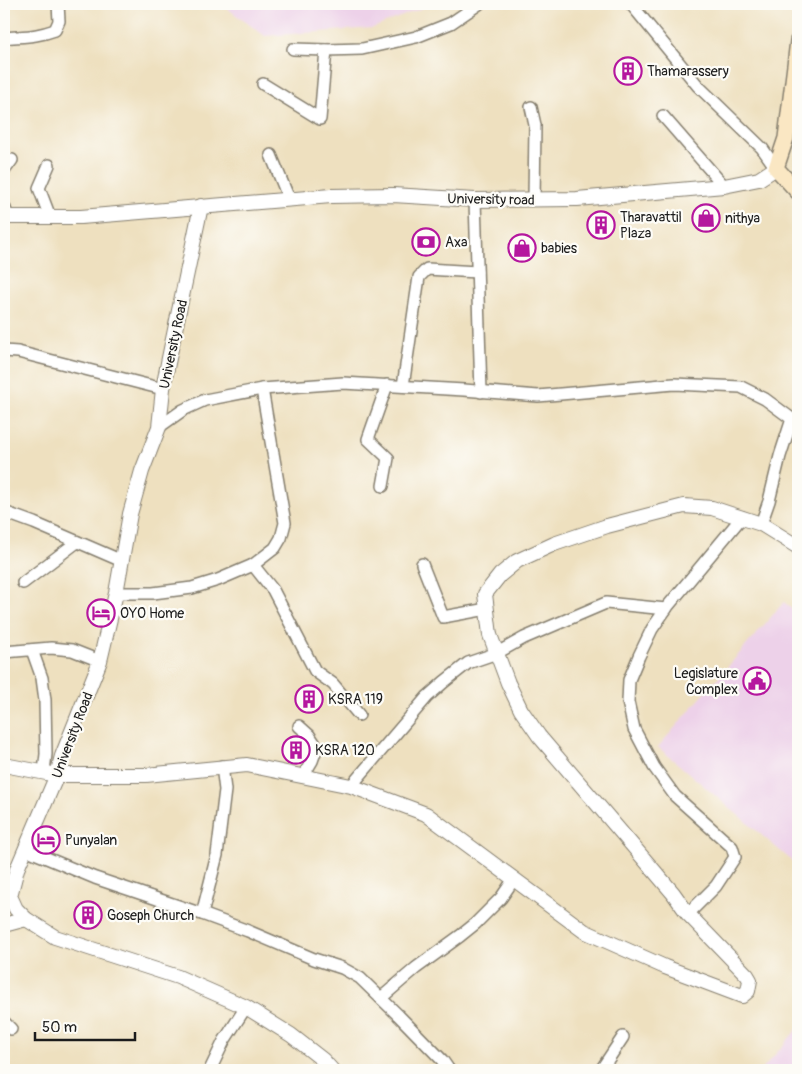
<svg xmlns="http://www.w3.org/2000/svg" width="802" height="1074" viewBox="0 0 802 1074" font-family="Pangolin,sans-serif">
	<rect width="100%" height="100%" fill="#fdfcf7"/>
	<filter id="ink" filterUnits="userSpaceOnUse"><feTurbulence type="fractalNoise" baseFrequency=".02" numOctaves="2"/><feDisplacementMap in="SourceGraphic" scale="10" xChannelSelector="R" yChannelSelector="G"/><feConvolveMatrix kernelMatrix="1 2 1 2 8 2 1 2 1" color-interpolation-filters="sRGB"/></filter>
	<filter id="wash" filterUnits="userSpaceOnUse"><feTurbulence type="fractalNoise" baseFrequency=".0096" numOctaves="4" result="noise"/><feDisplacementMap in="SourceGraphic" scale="20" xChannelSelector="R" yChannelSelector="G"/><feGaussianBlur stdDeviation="1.12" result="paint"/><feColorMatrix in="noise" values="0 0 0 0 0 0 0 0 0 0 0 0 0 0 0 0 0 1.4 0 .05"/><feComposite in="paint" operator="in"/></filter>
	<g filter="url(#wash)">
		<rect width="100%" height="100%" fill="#eee0bf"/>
		<!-- built -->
		<g fill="#edd1e9">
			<path d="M221,4H432L373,28L265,36Z"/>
			<path d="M784,602L798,615V866L658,747Z"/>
			<path d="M798,1028V1070H762Z"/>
		</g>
	</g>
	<g filter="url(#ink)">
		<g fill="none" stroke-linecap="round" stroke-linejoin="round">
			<!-- minor casing -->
			<g stroke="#857e6e" stroke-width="14">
				<g id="minor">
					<path d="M631,4L698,86L762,148L776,168"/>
					<path d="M4,38C23,36 36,37 55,30L59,21L58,4"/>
					<path d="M293,49L326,50L362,49L416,37L451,23L479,4"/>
					<path d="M263,84L320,119L326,50"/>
					<path d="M531,107L535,125L534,200"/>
					<path d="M663,116L724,186"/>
					<path d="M271,155L289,199"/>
					<path d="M49,165L39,188L50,217"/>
					<path d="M4,171L12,160"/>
					<path d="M475,200L481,392"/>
					<path d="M4,206L8,217"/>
					<path d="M4,351L18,352L163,389"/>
					<path d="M403,386L419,277L427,269L477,272"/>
					<path d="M159,427L183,410L205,400L262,389L343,383L464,390L538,396L674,384L741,387L765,399L792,419L798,422"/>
					<path d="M383,486L388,458L368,439L387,385"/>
					<path d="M4,512L34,523L122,561"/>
					<path d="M761,524L769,501L780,456L792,419"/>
					<path d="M422,564L443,617L487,609"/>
					<path d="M253,565L273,590L315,671L333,684L359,715"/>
					<path d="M23,583L77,542"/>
					<path d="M116,593H153L192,588L218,580L253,565L275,548L281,538L285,523L262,389"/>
					<path d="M32,650L42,678L45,700L46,754L44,772"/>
					<path d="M4,652L51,648L72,650L100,661"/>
					<path d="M299,726L309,735L317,747L312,761L303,776"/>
					<path d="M351,786L427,697L444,682L468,663L497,653L524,638L606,603L666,609"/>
					<path d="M25,849L95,878L202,914L248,931L314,959L342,968L360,978L398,1015L442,1060L449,1070"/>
					<path d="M202,914L217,855L225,790L222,766"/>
					<path d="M688,914L716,886L735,857L732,847L675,796L654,767L634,729L628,702L629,680L639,656L652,629L668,606L742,517"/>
					<path d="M381,998L416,968L460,936L475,924L501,898L514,879"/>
					<path d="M4,1022L11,1029"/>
					<path d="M210,1070L224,1041L246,1007"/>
					<path d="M601,1070L623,1037"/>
				</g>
			</g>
			<!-- tertiary casing -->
			<g stroke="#857e6e" stroke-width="16">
				<g id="tertiary">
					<path d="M201,206L168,363L163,389L159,427L142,471L130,514L116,593L100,661L62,756L57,775L17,869L10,896L16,909L26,919L55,937L178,977L246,1007L291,1035L323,1060L332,1070"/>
					<path d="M4,217H81L331,196L393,195L475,200L577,199L724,186L759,179L776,168"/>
					<path d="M4,765L57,775H146L247,765L351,786L426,814L584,931L665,967L742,996L748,991L750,980L747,975L688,914L673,893L539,736L521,710L508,683L490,635L485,594L500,575L517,561L554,544L607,526L684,506L712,508L761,524L798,547"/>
					<path d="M4,925L26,919"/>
				</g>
			</g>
			<!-- secondary casing -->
			<g stroke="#857e6e" stroke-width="18">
				<path id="secondary" d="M798,41L786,138L776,168L798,192"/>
			</g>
			<!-- minor -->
			<use href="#minor" stroke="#fff" stroke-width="11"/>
			<!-- tertiary -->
			<use href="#tertiary" stroke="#fff" stroke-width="14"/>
			<!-- secondary -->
			<use href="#secondary" stroke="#fae7c3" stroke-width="15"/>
		</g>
	</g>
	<!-- icons -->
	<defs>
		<g id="building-ring" transform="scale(1.4375)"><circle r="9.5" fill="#fdfcf7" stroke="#b5179e" stroke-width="1.5"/><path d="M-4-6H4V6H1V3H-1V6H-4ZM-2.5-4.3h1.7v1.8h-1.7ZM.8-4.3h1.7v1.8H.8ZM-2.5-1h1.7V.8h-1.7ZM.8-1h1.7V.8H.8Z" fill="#b5179e"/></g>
		<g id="shop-ring" transform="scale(1.4375)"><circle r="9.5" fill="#fdfcf7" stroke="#b5179e" stroke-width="1.5"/><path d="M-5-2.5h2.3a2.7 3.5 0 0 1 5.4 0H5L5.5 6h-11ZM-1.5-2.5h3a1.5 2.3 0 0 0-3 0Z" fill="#b5179e"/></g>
		<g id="bank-ring" transform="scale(1.4375)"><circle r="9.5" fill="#fdfcf7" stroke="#b5179e" stroke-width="1.5"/><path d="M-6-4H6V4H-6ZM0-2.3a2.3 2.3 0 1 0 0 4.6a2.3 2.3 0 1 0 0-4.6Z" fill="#b5179e"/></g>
		<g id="hotel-ring" transform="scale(1.4375)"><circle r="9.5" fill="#fdfcf7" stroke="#b5179e" stroke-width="1.5"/><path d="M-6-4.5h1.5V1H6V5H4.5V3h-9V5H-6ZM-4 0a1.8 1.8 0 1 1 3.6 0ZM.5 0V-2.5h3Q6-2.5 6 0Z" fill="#b5179e"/></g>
		<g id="civic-ring" transform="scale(1.4375)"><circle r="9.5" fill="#fdfcf7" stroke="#b5179e" stroke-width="1.5"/><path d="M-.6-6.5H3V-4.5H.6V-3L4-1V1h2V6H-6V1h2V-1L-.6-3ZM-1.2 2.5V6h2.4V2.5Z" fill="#b5179e"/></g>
	</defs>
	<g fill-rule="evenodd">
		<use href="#building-ring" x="628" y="71"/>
		<use href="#shop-ring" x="706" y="218"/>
		<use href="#building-ring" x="601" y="225"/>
		<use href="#bank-ring" x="426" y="242"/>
		<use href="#shop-ring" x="522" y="248"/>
		<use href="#hotel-ring" x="101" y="613"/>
		<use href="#civic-ring" x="757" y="681"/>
		<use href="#building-ring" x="309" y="699"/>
		<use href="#building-ring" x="296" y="750"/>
		<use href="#hotel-ring" x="46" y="840"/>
		<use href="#building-ring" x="88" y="915"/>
	</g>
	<g text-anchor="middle" stroke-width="4.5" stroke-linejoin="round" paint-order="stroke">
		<!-- poi labels -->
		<g font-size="14" fill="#1c1c1c" stroke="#fdfcf7" text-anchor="start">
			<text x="647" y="76">Thamarassery</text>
			<text x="620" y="222">Tharavattil<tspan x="620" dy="16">Plaza</tspan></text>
			<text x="725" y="223">nithya</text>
			<text x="445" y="247">Axa</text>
			<text x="541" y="253">babies</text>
			<text x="120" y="618">OYO Home</text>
			<text x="738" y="678" text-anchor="end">Legislature<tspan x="738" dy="16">Complex</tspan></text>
			<text x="328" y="704">KSRA 119</text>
			<text x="315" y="755">KSRA 120</text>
			<text x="65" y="845">Punyalan</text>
			<text x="107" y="920">Goseph Church</text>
		</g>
		<!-- street labels -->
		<g font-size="14" fill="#1c1c1c" stroke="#fdfcf7">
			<text transform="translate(491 199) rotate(1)" y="5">University road</text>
			<text transform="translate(173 344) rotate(-78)" y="5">University Road</text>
			<text transform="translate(72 735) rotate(-69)" y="5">University Road</text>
		</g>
	</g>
	<!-- margin -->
	<rect width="802" height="1074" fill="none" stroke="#fdfcf7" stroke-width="20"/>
	<!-- scale -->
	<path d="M35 1032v8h100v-8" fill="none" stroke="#1c1c1c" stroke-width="2.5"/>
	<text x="42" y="1032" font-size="15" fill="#1c1c1c" stroke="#fdfcf7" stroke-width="4" paint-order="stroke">50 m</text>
</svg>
